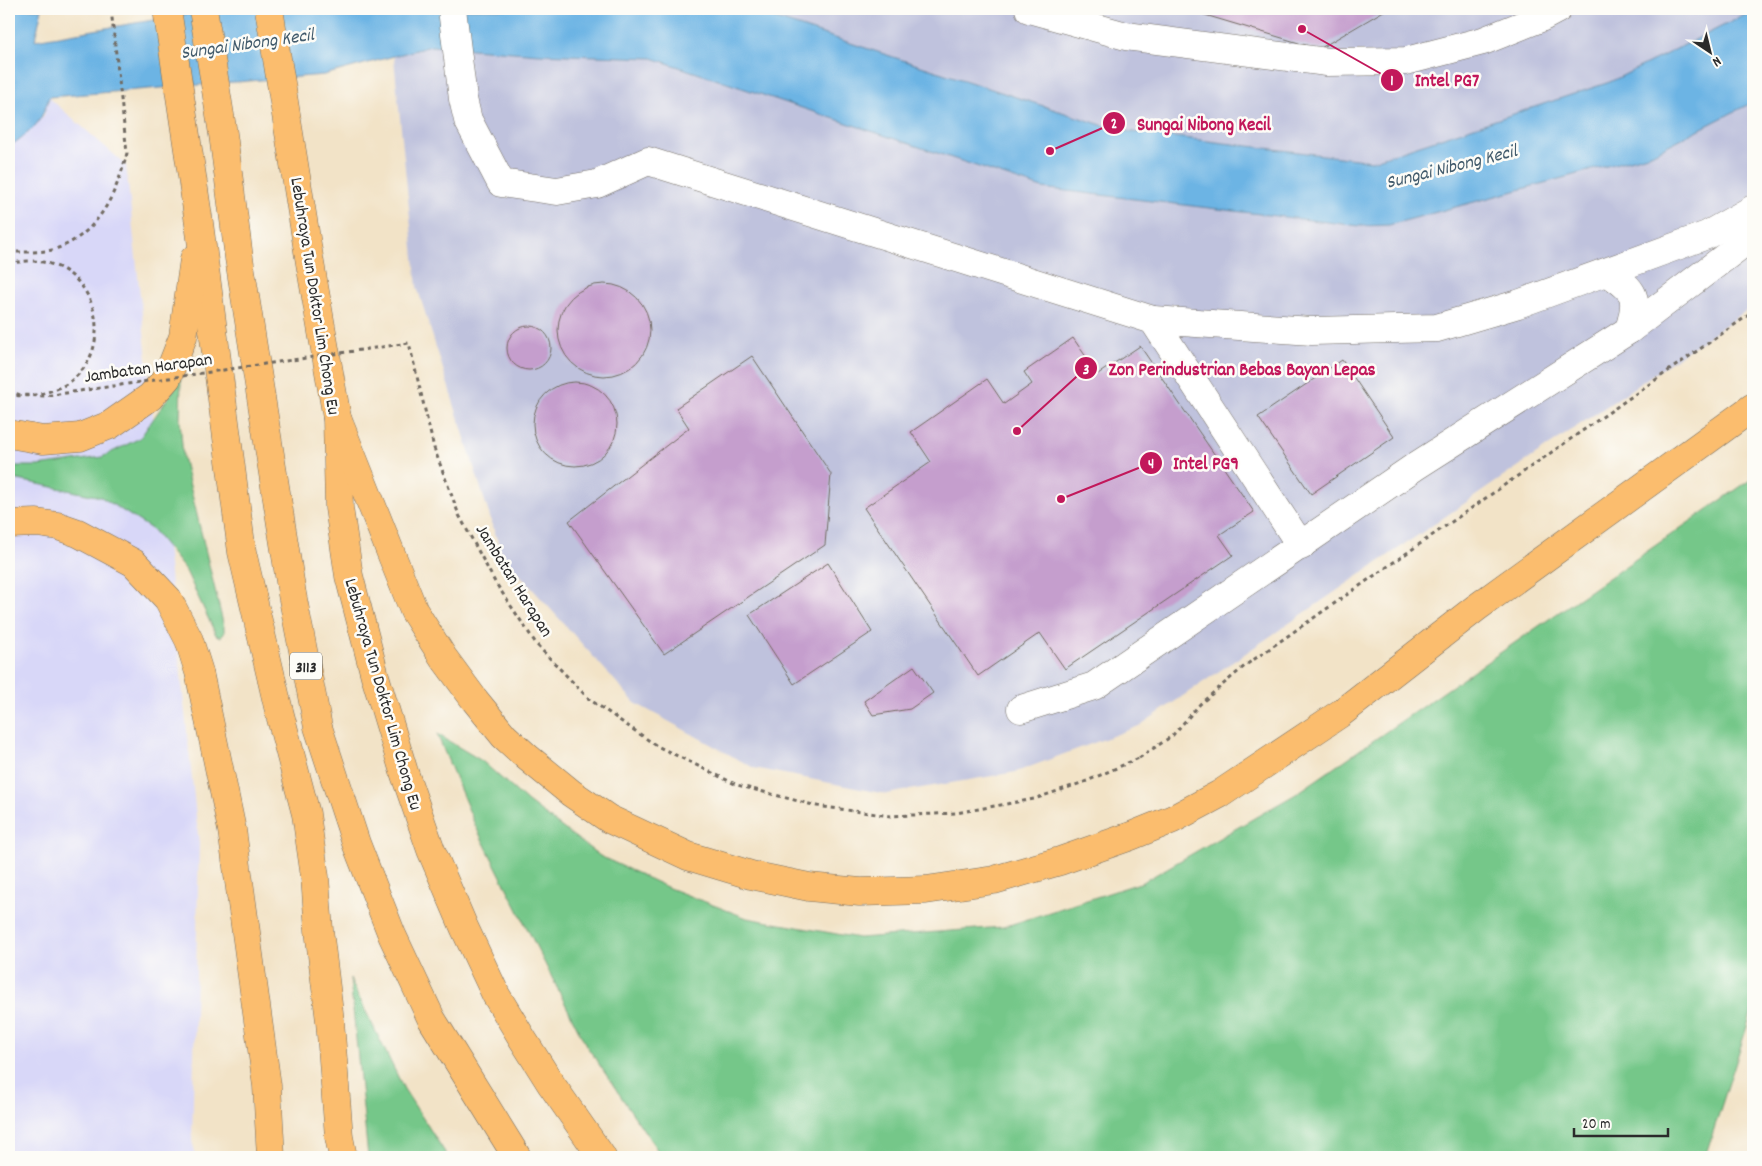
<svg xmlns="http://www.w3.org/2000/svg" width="1762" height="1166" viewBox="0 0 1762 1166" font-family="Dekko,sans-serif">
	<rect width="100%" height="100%" fill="#fdfcf7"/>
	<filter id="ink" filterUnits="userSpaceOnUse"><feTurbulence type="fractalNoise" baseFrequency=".02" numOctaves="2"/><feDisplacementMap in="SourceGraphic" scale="10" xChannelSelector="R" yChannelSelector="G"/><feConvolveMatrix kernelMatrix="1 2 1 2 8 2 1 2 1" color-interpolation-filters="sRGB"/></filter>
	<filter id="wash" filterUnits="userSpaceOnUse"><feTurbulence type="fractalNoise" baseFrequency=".0096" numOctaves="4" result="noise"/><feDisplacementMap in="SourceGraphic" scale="20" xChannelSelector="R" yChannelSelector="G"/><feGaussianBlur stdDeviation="1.12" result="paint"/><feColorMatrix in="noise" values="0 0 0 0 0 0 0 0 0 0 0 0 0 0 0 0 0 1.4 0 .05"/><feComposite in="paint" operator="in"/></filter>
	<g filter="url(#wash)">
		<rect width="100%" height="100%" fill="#f2e3c7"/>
		<!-- built -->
		<path fill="#d8d7f8" d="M48,97L126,165L199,844L192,1141L196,1157H9V147L30,131L44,115Z"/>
		<!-- industrial -->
		<path fill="#bfc2dd" d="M389,9H1753V306L1139,726L1016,772L886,794L754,768L635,703L502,555L417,287Z"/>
		<!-- green -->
		<g fill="#74c789" stroke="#50795a">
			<path d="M181,379L180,420L183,457L224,627V634L221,637L216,635L186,571L153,530L101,497L9,478V466H38L102,457L140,438Z"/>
			<path d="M1753,478V1008L1705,1157H662L586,1045L475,825L437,734L482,761L528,802L600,856L669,888L747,918L859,938L1003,927L1143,882L1296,794Z"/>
			<path d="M350,979L404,1089L448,1157H368Z"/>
		</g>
		<!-- water -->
		<path fill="#6cb4e4" stroke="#4c7088" d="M9,9H42L35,40L218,9H746L1117,130L1372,161L1610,82L1753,11V102L1651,154L1389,225L1360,226L1042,188L652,58L540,54L431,46L324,75L49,97C41,125 32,130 9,147Z"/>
		<g id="blocks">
			<!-- building -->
			<g fill="#c59ecd">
				<path d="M1185,9H1387L1319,49Z"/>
				<circle cx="604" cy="330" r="46"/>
				<circle cx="529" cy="348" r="22"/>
				<path d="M1073,338L1098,374L1140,346L1254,512L1219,535L1233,555L1065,669L1040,633L978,676L864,508L931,462L911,432L987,379L1004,404L1032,384L1024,372Z"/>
				<path d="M752,356L831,474L825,545L664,654L569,521L689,428L676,408Z"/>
				<path d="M1342,360L1394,437L1311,494L1258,417Z"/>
				<circle cx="575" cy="424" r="42"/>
				<path d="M828,563L872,632L794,684L749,615Z"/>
				<path d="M914,666L933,693L910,709L873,715L864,701Z"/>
			</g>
		</g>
	</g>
	<g filter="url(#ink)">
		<use href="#blocks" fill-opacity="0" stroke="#716b62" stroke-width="1"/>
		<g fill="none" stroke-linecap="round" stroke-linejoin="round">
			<!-- minor casing -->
			<g stroke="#716b62" stroke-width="29">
				<g id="minor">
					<path d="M452,9L463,99L468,120L501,183L557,191L597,184L648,161L1153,320L1312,331L1437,328L1518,304L1707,235L1753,209"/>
					<path d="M1029,9L1126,36L1327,62L1406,61L1483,41L1543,17L1558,9"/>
					<path d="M1607,272C1636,291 1639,296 1629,330"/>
					<path d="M1153,320L1301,546"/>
					<path d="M1021,709L1094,686L1416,466L1629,330L1753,236"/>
				</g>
			</g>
			<!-- major casing -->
			<g stroke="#716b62" stroke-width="29">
				<path id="major" d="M9,524L37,523L58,526L78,533L134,563L168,599L189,640L199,672L232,830L267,1086L271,1157"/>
			</g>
			<!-- highway casing -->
			<g stroke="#716b62" stroke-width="29">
				<g id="highway">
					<path d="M167,9L199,223L242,552L279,711L306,814L315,877L319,930L330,1021L339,1137L343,1157"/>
					<path d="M203,9L223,134L239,258L292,594L318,727L356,843L392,935L431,1018L517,1157"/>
					<path d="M269,9L310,263L337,418L339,508L349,576L375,676L404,772L431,850L464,927L496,995L522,1038L551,1084L602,1157"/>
					<path d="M337,418L414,611L443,657L474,699L504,736L527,757L571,793L609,819L688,856L751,875L809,887L860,892L926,890L994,880L1060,861L1131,836L1173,819L1220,794L1341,713L1476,608L1753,407"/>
					<path d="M9,434L43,440L80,437L110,425L150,397L167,378L183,337L194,259"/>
				</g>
			</g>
			<!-- path -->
			<g stroke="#716b62" stroke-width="3" stroke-dasharray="4 4" stroke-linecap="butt">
				<path d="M9,252C21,252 48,253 58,248C99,233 117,192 127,153L111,9"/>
				<path d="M9,264C15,263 21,261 28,261C102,259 123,364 54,390C39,395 24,398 9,394"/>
				<path d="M1139,758L1172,736L1200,704L1246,665L1753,312"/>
			</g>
			<!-- minor -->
			<use href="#minor" stroke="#fff" stroke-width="28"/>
			<!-- major -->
			<use href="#major" stroke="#fbbd6e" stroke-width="28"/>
			<!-- highway -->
			<use href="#highway" stroke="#fbbd6e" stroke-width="28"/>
			<!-- path-bridge -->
			<path stroke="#716b62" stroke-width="3" stroke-dasharray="4 4" stroke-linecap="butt" d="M9,391L20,395L45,396L409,343L434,448L459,515L495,582L537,645L589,699L657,746L737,785L817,806L891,816L956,813L1034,799L1087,781L1139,758"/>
		</g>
	</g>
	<g text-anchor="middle" stroke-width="5" stroke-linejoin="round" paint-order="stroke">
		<!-- shield labels -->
		<rect fill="#fdfcf7" stroke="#6a6a68" stroke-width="1" x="290" y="652.5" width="32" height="27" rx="4"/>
		<g font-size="16" font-weight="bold" fill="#2b2b2b">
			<text x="306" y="672">3113</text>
		</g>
		<!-- street labels -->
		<g font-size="18" fill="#2b2b2b" stroke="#fdfcf7">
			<text transform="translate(316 296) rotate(81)" y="6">Lebuhraya Tun Doktor Lim Chong Eu</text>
			<text transform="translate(148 367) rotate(-8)" y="6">Jambatan Harapan</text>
			<text transform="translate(515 580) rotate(58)" y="6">Jambatan Harapan</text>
			<text transform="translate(384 694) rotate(74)" y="6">Lebuhraya Tun Doktor Lim Chong Eu</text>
		</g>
		<!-- water labels -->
		<g font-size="19" font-style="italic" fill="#425b6c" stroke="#fdfcf7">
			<text transform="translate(247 42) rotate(-8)" y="7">Sungai Nibong Kecil</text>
			<text transform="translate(1451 165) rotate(-14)" y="7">Sungai Nibong Kecil</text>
		</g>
	</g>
	<!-- callouts -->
	<path fill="none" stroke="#c2185b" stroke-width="2" d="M1302 29L1392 80M1050 151L1114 123M1017 431L1086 368M1061 499L1151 463"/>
	<g fill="#c2185b" stroke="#fdfcf7" stroke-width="2">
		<circle cx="1302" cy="29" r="5"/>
		<circle cx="1050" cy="151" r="5"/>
		<circle cx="1017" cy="431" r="5"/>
		<circle cx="1061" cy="499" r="5"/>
		<circle cx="1392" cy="80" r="12"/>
		<circle cx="1114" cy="123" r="12"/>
		<circle cx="1086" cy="368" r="12"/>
		<circle cx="1151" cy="463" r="12"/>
	</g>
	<g font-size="15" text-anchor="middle" font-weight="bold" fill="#fff">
		<text x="1392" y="85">1</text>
		<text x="1114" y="128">2</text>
		<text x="1086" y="374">3</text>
		<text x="1151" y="468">4</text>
	</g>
	<g font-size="19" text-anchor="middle" font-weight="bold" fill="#c2185b" stroke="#fdfcf7" stroke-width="5" stroke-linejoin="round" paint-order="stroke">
		<text x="1447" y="86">Intel PG7</text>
		<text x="1204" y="130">Sungai Nibong Kecil</text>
		<text x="1242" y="375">Zon Perindustrian Bebas Bayan Lepas</text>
		<text x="1206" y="469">Intel PG9</text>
	</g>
	<!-- margin -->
	<rect width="1762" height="1166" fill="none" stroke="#fdfcf7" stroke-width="30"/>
	<!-- north arrow -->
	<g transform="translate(1710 52) rotate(145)" stroke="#fdfcf7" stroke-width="4" paint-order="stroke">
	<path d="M0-4L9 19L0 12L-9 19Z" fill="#2b2b2b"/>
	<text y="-8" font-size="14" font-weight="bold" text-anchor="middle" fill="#2b2b2b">N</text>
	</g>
	<!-- scale -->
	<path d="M1574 1128v8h94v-8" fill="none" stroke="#2b2b2b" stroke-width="2.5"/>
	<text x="1582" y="1128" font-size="15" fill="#2b2b2b" stroke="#fdfcf7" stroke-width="4" paint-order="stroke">20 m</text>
</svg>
